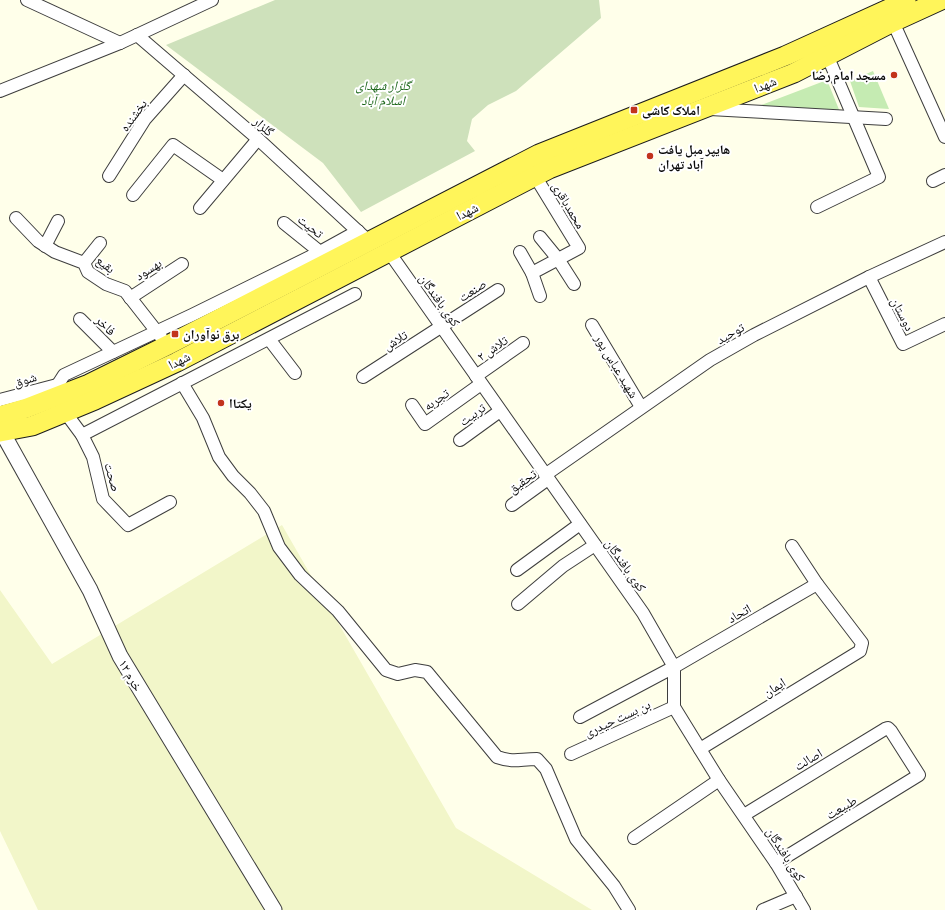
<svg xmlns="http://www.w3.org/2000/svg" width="945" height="910" viewBox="0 0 945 910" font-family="Literata,'Noto Naskh Arabic',serif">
	<rect width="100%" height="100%" fill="#ffffea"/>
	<!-- farmland -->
	<path fill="#f2f6c9" d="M282,525L456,828L592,910H38L0,831V590L52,664Z"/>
	<!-- green -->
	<g fill="#c5ebb2">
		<path d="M873,71L889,109L859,107L850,81Z"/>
		<path d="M827,80L840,112L759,106Z"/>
	</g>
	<!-- cemetery -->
	<path fill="#cee1bb" d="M275,0H599L601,18L516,91L488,105L472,119L467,141L475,151L361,212L323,163L166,45Z"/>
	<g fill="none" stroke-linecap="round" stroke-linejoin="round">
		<!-- minor casing -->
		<g stroke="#3e3e3e" stroke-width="14">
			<g id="minor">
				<path d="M27,0L120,43"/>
				<path d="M893,22L945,137"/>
				<path d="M137,35L258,139L363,236"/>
				<path d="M0,91L120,43L212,0"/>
				<path d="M710,109L886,119"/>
				<path d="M109,176L145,119L184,75"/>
				<path d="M535,176L579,248L532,273L540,296"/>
				<path d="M933,181L945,175"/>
				<path d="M133,195L173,145L223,180"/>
				<path d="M817,207L879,177L827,55"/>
				<path d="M200,208L258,139"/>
				<path d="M16,218L38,241L55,252L84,263L88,272L106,284L125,291L161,337"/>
				<path d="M284,223L320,252"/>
				<path d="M540,237L558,259L574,284"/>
				<path d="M45,246L58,221"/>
				<path d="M389,252L643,613L674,667V707L719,780L776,863L804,910"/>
				<path d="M520,252L532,273"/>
				<path d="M84,263L100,243"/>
				<path d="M869,277L903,344L945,324"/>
				<path d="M130,298L182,264"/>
				<path d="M80,319L113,352"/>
				<path d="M592,325L641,407"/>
				<path d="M269,339L295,373"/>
				<path d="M476,376L523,343"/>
				<path d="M363,377L498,290"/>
				<path d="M182,383L203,418L219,457L233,476L250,493L264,511L279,547L300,575L338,611L386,670L398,674L415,670L427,672L497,757C515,763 519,759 537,759L546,769L576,839L614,886L629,910"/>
				<path d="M0,400L57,385"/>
				<path d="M48,400L64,375L192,315L320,252L358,231"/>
				<path d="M412,405L425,424L481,384"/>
				<path d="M65,412L82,435L93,457L103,499L128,525L170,502"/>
				<path d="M82,435L355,294"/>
				<path d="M460,440L500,411"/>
				<path d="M545,475L710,360L754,335L869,277L945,242"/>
				<path d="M512,505L548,479"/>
				<path d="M517,570L580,524"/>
				<path d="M518,604L563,566L595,545"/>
				<path d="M580,717L674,667L817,584"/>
				<path d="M700,749L860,651L862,643L817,584L792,546"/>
				<path d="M571,754L674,707"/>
				<path d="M744,815L885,729L888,728L891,731L919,775L776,863"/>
				<path d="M634,838L719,780"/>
				<path d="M763,910L796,896"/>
			</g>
		</g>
		<!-- tertiary casing -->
		<g stroke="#3e3e3e" stroke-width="17">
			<path id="tertiary" d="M2,432L90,590L120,656L274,910"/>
		</g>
		<!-- primary casing -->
		<g stroke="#1c1c1c" stroke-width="21">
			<g id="primary">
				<path d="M0,416L27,408L89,384L168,345L539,154L785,56L906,1"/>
				<path d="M0,432L32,426L95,400L177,362L549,169L794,73L893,22L941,0"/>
			</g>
		</g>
		<!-- minor -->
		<use href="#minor" stroke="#fff" stroke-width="12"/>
		<!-- tertiary -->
		<use href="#tertiary" stroke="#fff" stroke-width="15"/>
		<!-- primary -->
		<use href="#primary" stroke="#fff55a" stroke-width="19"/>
	</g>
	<!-- markers -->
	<g fill="#c2331d" stroke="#fff" stroke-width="1.5">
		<circle cx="894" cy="75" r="4"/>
		<rect x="630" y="106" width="8" height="8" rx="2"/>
		<circle cx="650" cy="156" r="4"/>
		<rect x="171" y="330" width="8" height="8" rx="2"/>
		<circle cx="221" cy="403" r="4"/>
	</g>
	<g text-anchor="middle" stroke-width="4" stroke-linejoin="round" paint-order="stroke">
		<!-- poi labels -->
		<g font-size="13" font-weight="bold" fill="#0b0b0b" stroke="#fff" text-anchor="start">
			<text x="886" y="80" text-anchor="end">مسجد امام رضا</text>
			<text x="642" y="115">املاک کاشی</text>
			<text x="658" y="154">هایپر مبل یافت<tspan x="658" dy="15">آباد تهران</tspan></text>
			<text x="183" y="339">برق نوآوران</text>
			<text x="229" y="408">یکتاا</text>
		</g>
		<!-- street labels -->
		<g font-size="13" fill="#0b0b0b" stroke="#fff">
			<text transform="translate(765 84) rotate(-22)" y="5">شهدا</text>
			<text transform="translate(133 115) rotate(-54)" y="5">بخشنده</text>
			<text transform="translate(264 126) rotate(42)" y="5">گلزار</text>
			<text transform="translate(569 205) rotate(59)" y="5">محمدباقری</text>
			<text transform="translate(467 211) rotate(-27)" y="5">شهدا</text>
			<text transform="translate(311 226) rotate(39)" y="5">تحیت</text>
			<text transform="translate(106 264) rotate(39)" y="5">بقیع</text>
			<text transform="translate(148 269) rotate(-33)" y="5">بهسود</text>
			<text transform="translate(472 290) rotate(-33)" y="5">صنعت</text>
			<text transform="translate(440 300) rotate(55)" y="5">کوی بافندگان</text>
			<text transform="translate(903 314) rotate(63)" y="5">دوستان</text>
			<text transform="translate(106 325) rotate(44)" y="5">فاخر</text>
			<text transform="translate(730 333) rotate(-30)" y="5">توحید</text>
			<text transform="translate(395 340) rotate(-32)" y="5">تلاش</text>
			<text transform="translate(492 348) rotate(-35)" y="5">تلاش ۲</text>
			<text transform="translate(179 360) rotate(-27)" y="5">شهدا</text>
			<text transform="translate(617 366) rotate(59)" y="5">شهید عباس پور</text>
			<text transform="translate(25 379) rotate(-16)" y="5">شوق</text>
			<text transform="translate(436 399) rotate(-35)" y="5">تجربه</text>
			<text transform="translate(472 414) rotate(-36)" y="5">تربیت</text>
			<text transform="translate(113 477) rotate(74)" y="5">صحت</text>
			<text transform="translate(522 481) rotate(-36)" y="5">تحقیق</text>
			<text transform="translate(626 565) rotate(55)" y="5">کوی بافندگان</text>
			<text transform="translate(739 613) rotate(-30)" y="5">اتحاد</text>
			<text transform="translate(131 675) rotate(60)" y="5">خرم ۱۲</text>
			<text transform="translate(774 687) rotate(-32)" y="5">ایمان</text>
			<text transform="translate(617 718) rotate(-25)" y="5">بن بست حیدری</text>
			<text transform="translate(808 759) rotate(-31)" y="5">اصالت</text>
			<text transform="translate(841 807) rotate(-31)" y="5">طبیعت</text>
			<text transform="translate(786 854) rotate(58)" y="5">کوی بافندگان</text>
		</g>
		<!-- park labels -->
		<g font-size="13" font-style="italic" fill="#1b6619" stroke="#fff">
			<text x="383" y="90">گلزار شهدای<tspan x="383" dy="15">اسلام آباد</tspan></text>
		</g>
	</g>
</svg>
